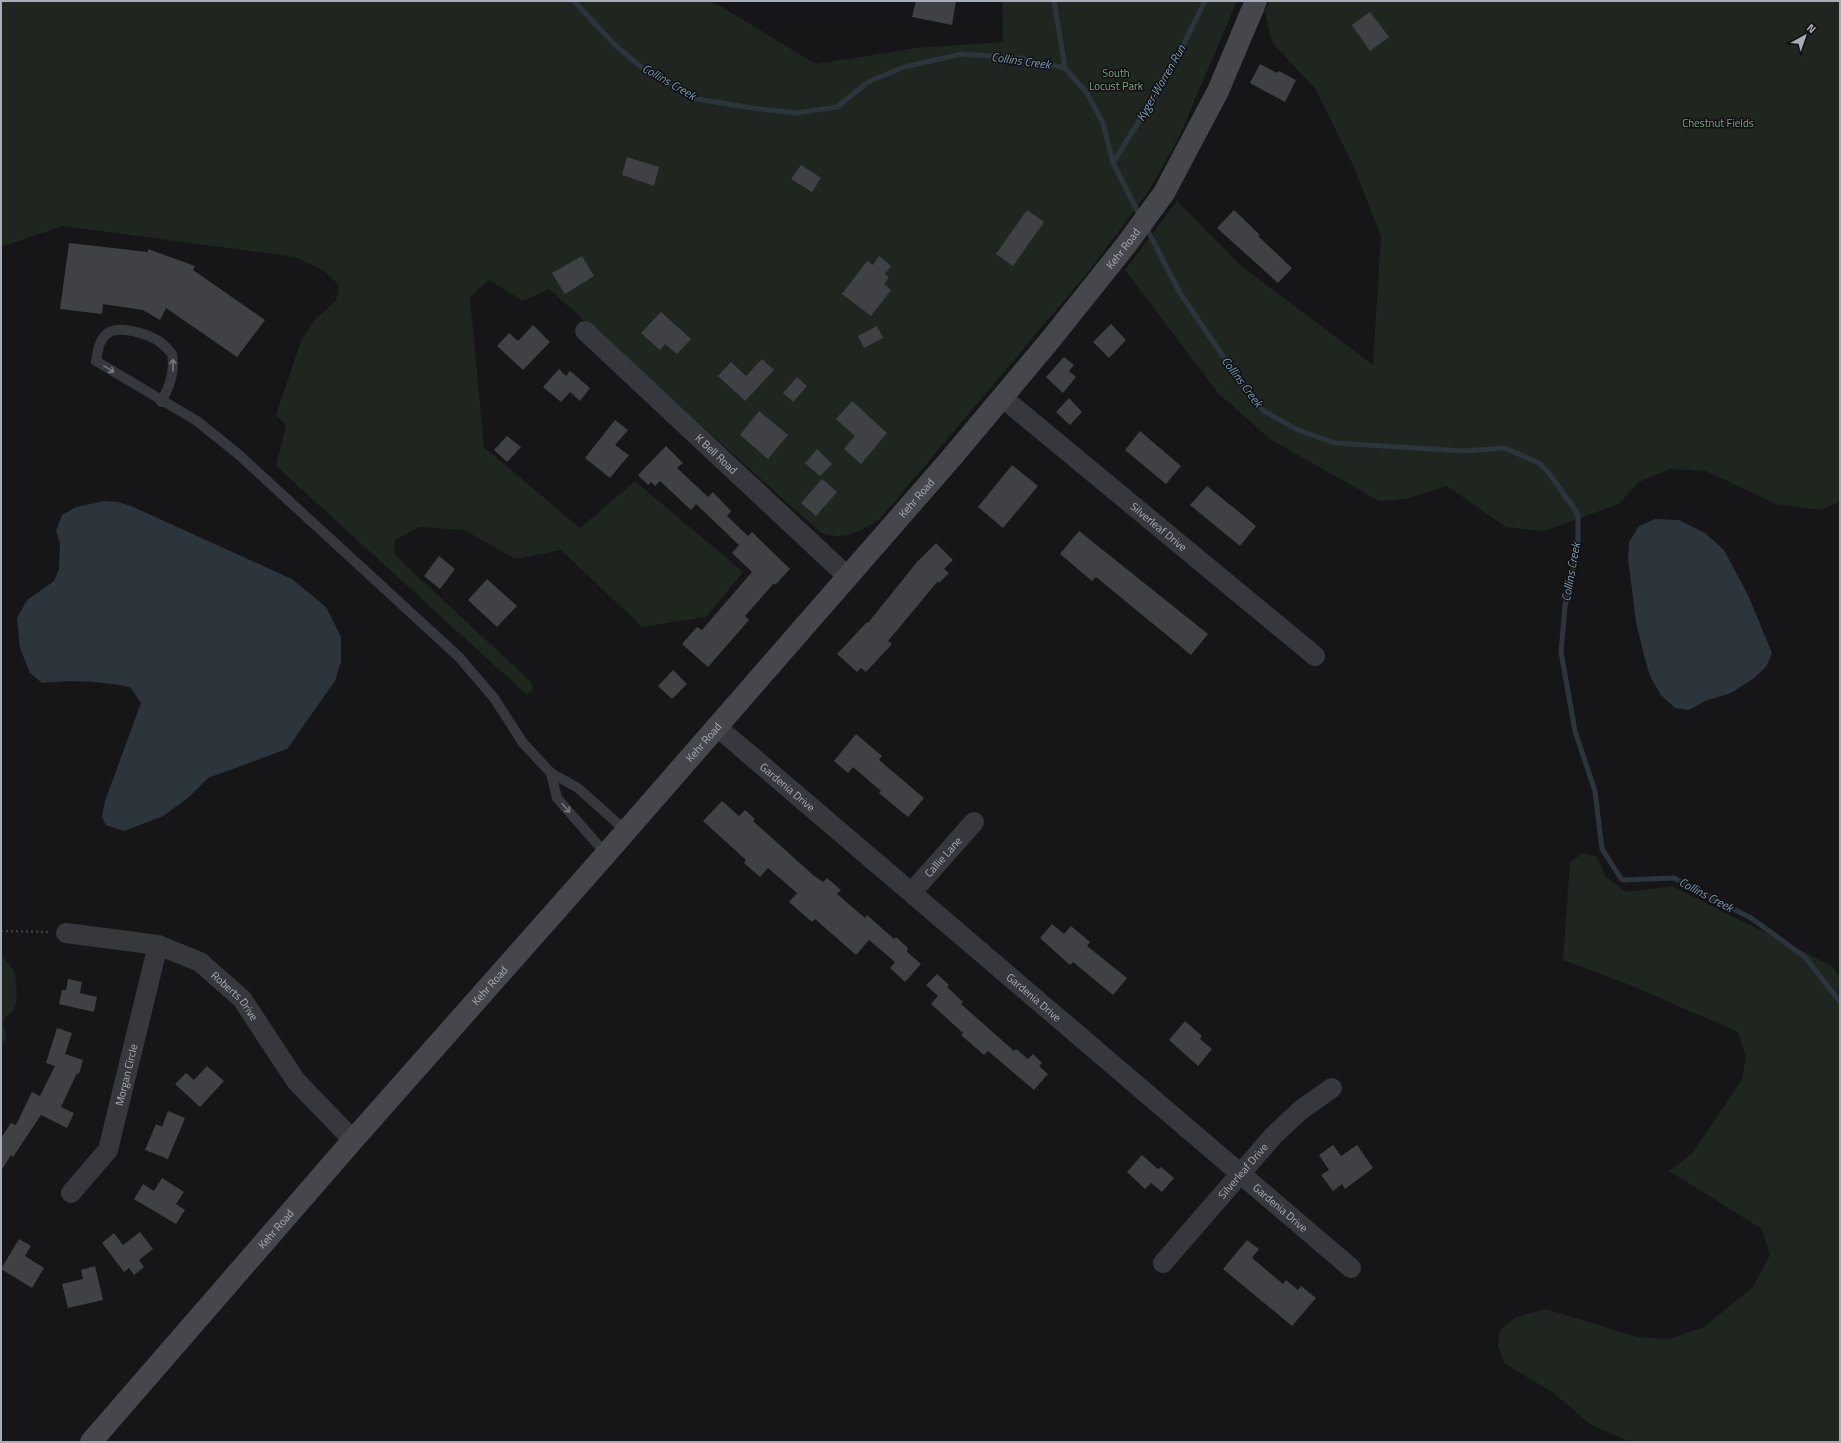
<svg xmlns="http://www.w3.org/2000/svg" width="1841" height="1443" viewBox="0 0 1841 1443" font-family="'Titillium Web',sans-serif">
	<rect width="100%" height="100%" fill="#161618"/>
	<!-- green -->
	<g fill="#1e261f">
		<path d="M1,1H707L720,6L816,64L916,48L1003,42L1002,1H1237L1179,137L1148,192L1089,271L879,520C856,532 847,541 821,533L549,289L523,301L489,280L470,297L484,447L580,528L635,481L743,572L706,617L642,627L561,550L516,559L464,530L420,527L395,540L394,554L531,682L533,690L526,694L276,466L286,425L276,415L301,341L314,320L336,301L339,285L324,271L295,257L63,226L1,247Z"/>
		<path d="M1269,1H1840V502L1820,510L1776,504L1706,471L1670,469L1639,482L1619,504L1544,531L1506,527L1447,486L1406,499L1379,501L1270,439L1218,393L1125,270L1177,201L1241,266L1373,365L1381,236L1353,165L1316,90L1272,42L1265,12Z"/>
		<path d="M1582,853L1597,857L1606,877L1626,892L1672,886L1832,966L1840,977V1442H1639L1626,1440L1591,1425L1555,1394L1504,1363L1498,1346L1500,1330L1516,1317L1546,1309L1637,1337L1669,1339L1704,1327L1752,1288L1770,1255L1762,1229L1669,1171L1692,1153L1742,1080L1746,1056L1738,1032L1630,985L1563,960L1570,863Z"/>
		<path d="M1,954L15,972L17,1000L14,1010L5,1018L3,1024C6,1032 8,1039 1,1046Z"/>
	</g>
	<!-- water -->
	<g fill="#2c353c">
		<path d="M104,501L118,502L131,506L292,579L326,607L341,637V662L335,681L287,749L208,778L188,798L163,816L124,831L106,825L102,817L105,801L141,703L130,687C100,681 72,680 42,683L30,673L20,648L17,618L27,600L54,581L59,569L60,543L56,531L62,515L76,507Z"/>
		<path d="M1655,519L1679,520L1705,533L1724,550L1748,595L1772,653L1766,667L1754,678L1731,693L1705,701L1689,710L1675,708L1661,695L1650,676L1644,655L1636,622L1628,559L1629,542L1639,526Z"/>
	</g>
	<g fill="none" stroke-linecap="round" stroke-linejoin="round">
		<!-- stream -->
		<g stroke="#2c353c" stroke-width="5">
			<path d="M574,1L615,45L645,70L697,99L752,108L796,113L837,107L868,82L904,67L962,54L1019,58L1065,68L1087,93L1103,123L1113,163L1140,216"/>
			<path d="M1054,1L1065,68"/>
			<path d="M1113,163L1172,68L1205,1"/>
			<path d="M1146,227L1180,293L1248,393L1264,411L1298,430L1335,443L1464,451L1505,448L1539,463L1548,472L1578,514V546L1565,606L1561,652L1575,731L1595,791L1602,849L1622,880L1674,878L1751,918L1805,957L1840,1002"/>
		</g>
	</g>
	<!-- building -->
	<g fill="#404145">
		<path d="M916,1H956L952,25L912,17Z"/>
		<path d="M1370,12L1389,37L1370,51L1352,25Z"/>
		<path d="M1260,64L1277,73L1279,71L1296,80L1285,102L1250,83Z"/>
		<path d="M627,157L659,167L654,186L622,175Z"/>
		<path d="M801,165L821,178L812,192L791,179Z"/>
		<path d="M1027,210L1044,222L1013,266L996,254Z"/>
		<path d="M1234,210L1260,235L1258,236L1292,268L1278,283L1217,228Z"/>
		<path d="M69,243L148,252V249L195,266L193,270L265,320L237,357L166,308L160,320L143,310L103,304L102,314L60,309Z"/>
		<path d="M582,256L594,276L565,294L552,273Z"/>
		<path d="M879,256L891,266L885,274L889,277L884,284L891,290L871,316L842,294L867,261L873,265Z"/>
		<path d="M661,312L691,339L677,354L665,344L660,350L641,333Z"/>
		<path d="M1111,324L1126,340L1109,358L1093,342Z"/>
		<path d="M533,325L550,342L523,370L497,346L509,333L518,341Z"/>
		<path d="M877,326L883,338L864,348L858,336Z"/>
		<path d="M1064,357L1074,365L1069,371L1076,377L1063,393L1046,377Z"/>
		<path d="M762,359L774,370L745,401L718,376L731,362L746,376Z"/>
		<path d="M559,369L566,376L570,371L590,388L580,401L570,392L561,402L543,387Z"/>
		<path d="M797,377L807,386L793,402L783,393Z"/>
		<path d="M1069,398L1082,412L1070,425L1056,412Z"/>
		<path d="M852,401L887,433L861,464L844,449L855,436L836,419Z"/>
		<path d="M759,411L788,435L768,459L740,435Z"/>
		<path d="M615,420L628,430L615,445L629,455L610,478L585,458Z"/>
		<path d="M1140,431L1181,466L1166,484L1125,450Z"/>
		<path d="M507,436L521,447L507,462L494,450Z"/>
		<path d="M666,446L683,463L677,468L708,497L713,492L731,511L727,516L748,536L752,532L790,569L775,585L774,583L745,616L749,620L708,667L682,644L697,627L702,630L752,572L732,553L739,545L696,504L691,510L660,481L655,486L651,482L648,485L638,475Z"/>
		<path d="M817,449L832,464L820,476L805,463Z"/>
		<path d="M1012,465L1038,486L1003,528L978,507Z"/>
		<path d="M822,479L837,492L816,516L801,503Z"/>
		<path d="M1207,486L1256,526L1240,546L1190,505Z"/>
		<path d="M1079,531L1208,634L1191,655L1096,577L1092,581L1060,554Z"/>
		<path d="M936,543L953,560L944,569L949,573L939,583L938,581L888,641L892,644L866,672L861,668L857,672L837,654L867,622L868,623L917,562Z"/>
		<path d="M439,556L455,569L440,589L424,576Z"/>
		<path d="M487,579L517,606L497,627L468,600Z"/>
		<path d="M673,670L687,684L672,699L658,686Z"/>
		<path d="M856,734L882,756L879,760L924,798L908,817L879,793L881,791L853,767L848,773L834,761Z"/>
		<path d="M722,801L739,816L745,810L755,819L753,821L813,875L823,882L827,878L841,890L837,894L865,918L867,915L894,939L896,937L908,948L907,952L921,964L905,982L890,968L895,962L869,940L856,955L815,919L812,922L789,902L797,893L768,868L760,877L744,863L746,860L703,821Z"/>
		<path d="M1052,924L1064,934L1071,926L1090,942L1087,946L1127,978L1113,995L1073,962L1070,965L1040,938Z"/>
		<path d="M937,974L949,985L947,987L963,1002L961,1004L1014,1051L1016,1049L1028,1059L1033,1054L1042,1063L1039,1066L1048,1074L1034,1090L988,1051L984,1055L961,1035L963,1033L931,1004L938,996L926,985Z"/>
		<path d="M68,979L82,982L80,993L97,997L94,1012L59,1004L62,990H66Z"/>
		<path d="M1185,1021L1202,1036L1200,1039L1212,1049L1198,1066L1169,1040Z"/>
		<path d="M57,1028L72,1033L65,1054L83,1060L79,1074L77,1073L61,1107L74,1113L67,1128L41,1115L13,1157L11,1155L1,1171V1138L11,1123L16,1125L32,1092L40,1096L55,1066L46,1063Z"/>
		<path d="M207,1066L224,1081L200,1107L175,1084L186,1073L194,1080Z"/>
		<path d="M168,1111L185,1118L168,1159L145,1150L156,1124L162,1127Z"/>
		<path d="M1333,1145L1341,1156L1357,1145L1373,1168L1345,1189L1342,1184L1333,1191L1321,1175L1329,1170L1319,1155Z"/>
		<path d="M1142,1155L1158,1169L1161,1167L1174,1178L1162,1192L1151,1183L1145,1189L1127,1172Z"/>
		<path d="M162,1178L184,1192L176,1204L185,1210L176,1224L134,1199L143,1184L154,1191Z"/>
		<path d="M140,1232L153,1249L139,1260L144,1267L134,1275L129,1268L124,1272L102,1243L114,1233L123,1245Z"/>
		<path d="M19,1239L31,1246L25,1256L44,1268L32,1288L1,1269Z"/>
		<path d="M1247,1240L1259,1249L1252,1258L1283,1284L1286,1280L1298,1290L1301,1286L1316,1298L1292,1326L1223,1269Z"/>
		<path d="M95,1266L103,1300L68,1308L62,1284L83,1279L81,1270Z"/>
	</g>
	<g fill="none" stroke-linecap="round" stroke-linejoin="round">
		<!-- path -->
		<path stroke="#3d3f44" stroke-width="2.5" stroke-dasharray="2 3" stroke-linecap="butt" d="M1,931L48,932"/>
		<!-- lane -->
		<g stroke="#37383d" stroke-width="10">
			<path d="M161,402C170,386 175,372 172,354C168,349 164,345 159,341C147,334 120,325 108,333C99,339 98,351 96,361L197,421L238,454L459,657L494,698L523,743L551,773L578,788L626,831"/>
			<path d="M551,773L557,798L606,854"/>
		</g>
		<!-- street -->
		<g stroke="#37383d" stroke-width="20">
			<path id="s1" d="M585,331L848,577"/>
			<path id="s2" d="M1003,398L1315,656"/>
			<path id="s3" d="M716,726L1351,1268"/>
			<path id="s4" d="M912,892L974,822"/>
			<path id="s5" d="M66,933L158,945L200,962L242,999L296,1081L353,1140"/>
			<path id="s6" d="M71,1193L108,1150L158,945"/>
			<path id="s7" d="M1163,1263L1274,1135L1302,1109L1332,1088"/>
		</g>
		<!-- secondary -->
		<path stroke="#45474d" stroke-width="22" id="s8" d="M91,1442L353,1140L606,854L953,456L1051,339L1126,245L1164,193L1218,91L1256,1"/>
	</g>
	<!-- one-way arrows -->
	<defs><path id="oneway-shaft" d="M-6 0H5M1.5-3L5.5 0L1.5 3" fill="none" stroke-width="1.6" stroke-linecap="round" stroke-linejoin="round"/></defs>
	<g stroke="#757881">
		<use href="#oneway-shaft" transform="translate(173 365) rotate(-91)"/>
		<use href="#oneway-shaft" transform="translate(109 369) rotate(32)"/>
		<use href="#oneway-shaft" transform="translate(566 808) rotate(48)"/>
	</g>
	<g text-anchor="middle" stroke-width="3" stroke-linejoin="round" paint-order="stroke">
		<!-- park labels -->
		<g font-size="11" fill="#7fa381" stroke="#111113">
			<text x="1116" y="77">South<tspan x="1116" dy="13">Locust Park</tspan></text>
			<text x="1718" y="127">Chestnut Fields</text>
		</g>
		<!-- street labels -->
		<g font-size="11" fill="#a8adb8" stroke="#111113">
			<text dy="4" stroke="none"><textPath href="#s8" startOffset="1578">Kehr Road</textPath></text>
			<text dy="4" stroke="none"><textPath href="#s1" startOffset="180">K Bell Road</textPath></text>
			<text dy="4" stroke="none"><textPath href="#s8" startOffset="1254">Kehr Road</textPath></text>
			<text dy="4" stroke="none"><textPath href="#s2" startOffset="202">Silverleaf Drive</textPath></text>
			<text dy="4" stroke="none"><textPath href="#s8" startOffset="930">Kehr Road</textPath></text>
			<text dy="4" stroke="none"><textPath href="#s3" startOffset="94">Gardenia Drive</textPath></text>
			<text dy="4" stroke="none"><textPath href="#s4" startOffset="47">Callie Lane</textPath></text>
			<text dy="4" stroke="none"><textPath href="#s8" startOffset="606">Kehr Road</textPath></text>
			<text dy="4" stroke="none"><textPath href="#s3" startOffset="418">Gardenia Drive</textPath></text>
			<text dy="4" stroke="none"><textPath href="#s5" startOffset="187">Roberts Drive</textPath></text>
			<text dy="4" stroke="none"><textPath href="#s6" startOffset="134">Morgan Circle</textPath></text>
			<text dy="4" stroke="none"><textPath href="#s7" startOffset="122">Silverleaf Drive</textPath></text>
			<text dy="4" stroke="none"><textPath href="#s3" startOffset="742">Gardenia Drive</textPath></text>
			<text dy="4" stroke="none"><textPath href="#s8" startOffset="282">Kehr Road</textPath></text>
		</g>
		<!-- water labels -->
		<g font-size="12" font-style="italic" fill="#7f9bb3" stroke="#111113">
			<text transform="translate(1021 61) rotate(8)" y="4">Collins Creek</text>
			<text transform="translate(669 82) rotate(30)" y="4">Collins Creek</text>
			<text transform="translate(1161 83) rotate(-60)" y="4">Kyger-Warren Run</text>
			<text transform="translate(1242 382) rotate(53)" y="4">Collins Creek</text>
			<text transform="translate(1571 572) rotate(-80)" y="4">Collins Creek</text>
			<text transform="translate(1706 895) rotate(28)" y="4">Collins Creek</text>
		</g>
	</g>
	<!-- border -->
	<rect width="1841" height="1443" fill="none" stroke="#a8adb8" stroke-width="4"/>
	<!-- north arrow -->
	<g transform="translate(1805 36) rotate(40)" stroke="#111113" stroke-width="3" paint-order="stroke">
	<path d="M0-3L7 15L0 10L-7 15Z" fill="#a8adb8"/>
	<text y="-6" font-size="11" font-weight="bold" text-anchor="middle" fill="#a8adb8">N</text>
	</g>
</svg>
